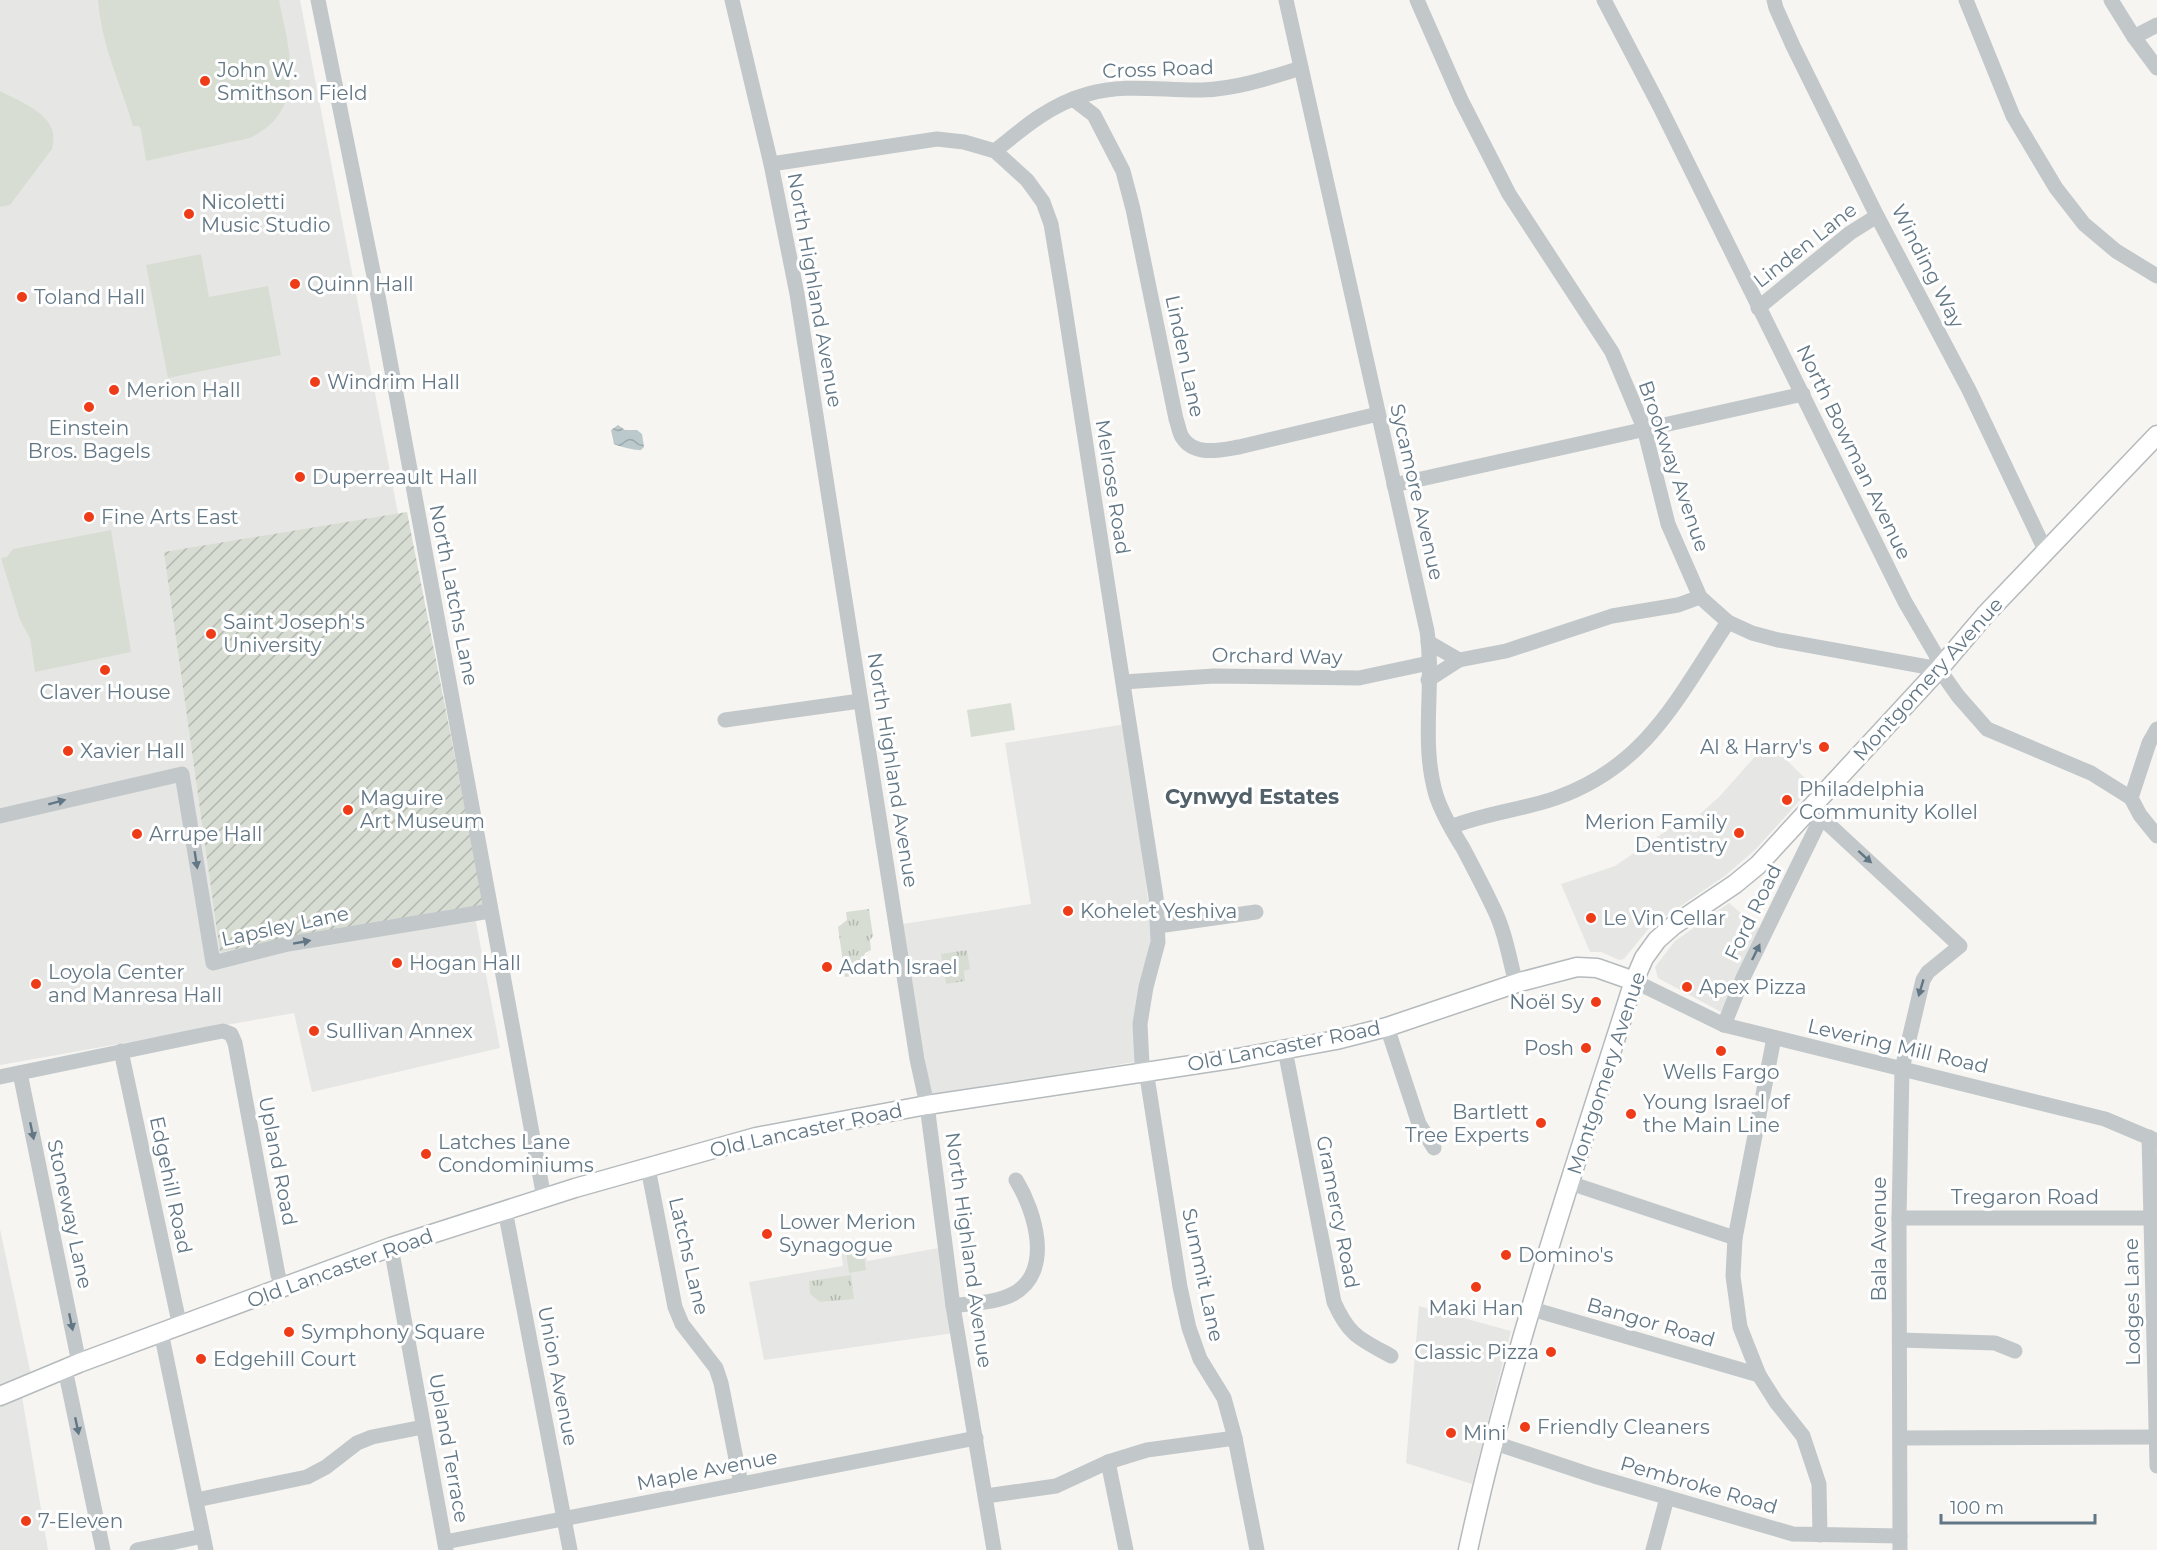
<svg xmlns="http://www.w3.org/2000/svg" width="2157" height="1550" viewBox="0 0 2157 1550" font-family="Montserrat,sans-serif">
	<defs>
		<pattern id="park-tufts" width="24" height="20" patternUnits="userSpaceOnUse" patternTransform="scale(1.5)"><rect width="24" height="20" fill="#d7ddd2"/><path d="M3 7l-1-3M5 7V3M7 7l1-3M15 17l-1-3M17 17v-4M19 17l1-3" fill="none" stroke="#b2b8b0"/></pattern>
		<pattern id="garden-furrows" width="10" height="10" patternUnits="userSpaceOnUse" patternTransform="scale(1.5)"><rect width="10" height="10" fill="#d7ddd2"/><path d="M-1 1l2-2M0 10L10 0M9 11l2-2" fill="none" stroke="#b2b8b0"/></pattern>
		<pattern id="water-waves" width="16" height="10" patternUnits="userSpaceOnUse" patternTransform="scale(1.5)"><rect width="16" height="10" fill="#bbc9cd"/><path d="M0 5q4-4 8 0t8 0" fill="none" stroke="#9ba8ac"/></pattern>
	</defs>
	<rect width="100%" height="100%" fill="#f6f5f1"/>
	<!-- built -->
	<g fill="#e6e7e5">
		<path d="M0,0H300L500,1048L312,1092L294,1013L0,1065Z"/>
		<path d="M1126,724L1151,924L1149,960L1135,1029L1134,1062L931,1097L903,924L1031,904L1005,743Z"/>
		<path d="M1768,742L1813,786L1755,850L1726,875L1650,927L1624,959L1619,960L1601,952H1590L1561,884L1615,866L1685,818L1690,823L1719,797Z"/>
		<path d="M1729,903L1761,930L1721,1012L1658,978L1655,967L1675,941Z"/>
		<path d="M0,1229L31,1375L19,1379L48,1550H0Z"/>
		<path d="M864,1239L867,1261L944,1247L954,1333L764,1360L749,1282L843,1266L840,1241Z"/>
		<path d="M1419,1306L1511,1331L1472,1484L1406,1463Z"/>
	</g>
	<!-- grass -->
	<g fill="#d7ddd2">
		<path d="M98,0H279C289,51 309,109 250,138L146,161L141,130L139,126H133C121,85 101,44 98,0Z"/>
		<path d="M0,91C24,104 62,116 52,149L10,205L0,207Z"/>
		<path d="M201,254L209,297L268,286L281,355L168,378L146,265Z"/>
		<path d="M111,530L131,652L35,672L30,638L20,620L1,558L7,557L13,549Z"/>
		<path d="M1011,703L1015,730L971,737L967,710Z"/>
		<path d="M863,1248L866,1270L849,1273L846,1251Z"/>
	</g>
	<!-- park -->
	<g fill="url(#park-tufts)">
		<path d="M869,909L873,936L870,940L871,950L865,953L859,969L860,975L845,977L838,927L847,920L846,912Z"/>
		<path d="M967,950L970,969L964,971L965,981L946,984L941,954Z"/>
		<path d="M851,1275L854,1299L820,1302L810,1294L809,1281Z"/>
	</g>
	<!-- garden -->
	<path fill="url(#garden-furrows)" d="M407,512L484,905L220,952L164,552Z"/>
	<!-- water -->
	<path fill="url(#water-waves)" d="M618,425L625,430H637L642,434L644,447L641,450C638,451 617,446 614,444L611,430Z"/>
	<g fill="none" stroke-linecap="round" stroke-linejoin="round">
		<!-- major casing -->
		<g stroke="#b5babd" stroke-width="21">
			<g id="major">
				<path d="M0,1396L79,1363L391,1247L575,1188L756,1137L927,1105L1238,1058L1336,1040L1387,1027L1520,982L1577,967L1597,968L1634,981"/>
				<path d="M1468,1550C1510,1357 1574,1169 1634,981L1644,958L1657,940L1674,925L1735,884L1758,865L1939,669L1985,615L2157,435"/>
			</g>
		</g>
		<!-- minor -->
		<g stroke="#c2c7ca" stroke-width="15">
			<path d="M318,0L379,301L544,1198"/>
			<path d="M732,0L771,164L797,294L917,1059L927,1105L953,1306L994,1550"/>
			<path d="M1286,0L1427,631C1435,686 1420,741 1436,795C1442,814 1453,832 1463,848C1473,867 1483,886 1492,905C1505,930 1509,957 1516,984"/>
			<path d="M1417,0L1461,100L1509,194L1612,352L1644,428L1668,524L1700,597L1728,622L1752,633L1778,640L1939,669"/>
			<path d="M1604,0L1659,105L1905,602L1936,655L1939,669L1958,696L1987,729L2091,773L2131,798L2140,815L2157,836"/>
			<path d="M1774,0L1776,8L1793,46L1877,216L1969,390L2046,552"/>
			<path d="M1966,0L2013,116L2056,188L2084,224L2116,251L2157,276"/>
			<path d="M2111,0L2134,37L2157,68"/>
			<path d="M2134,37L2157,25"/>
			<path d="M1073,99L1094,115L1123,171L1133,209L1176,419C1178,424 1179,432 1182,437C1194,457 1221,450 1239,447L1378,414"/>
			<path d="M995,151C1024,127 1051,104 1088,94C1125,83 1165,91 1202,90C1236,89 1269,78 1301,68"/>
			<path d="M771,164L937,139L964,142L995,151L1027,180L1043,202L1051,224L1063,296L1156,897L1158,942L1146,987L1140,1024L1142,1064L1148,1083L1180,1287L1189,1328L1200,1359L1224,1398L1235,1438L1257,1550"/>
			<path d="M1758,308L1850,233L1877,216"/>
			<path d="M1394,485L1803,394"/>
			<path d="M1428,642L1459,660"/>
			<path d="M1428,680L1459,660L1506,651L1612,616L1678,605L1700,597"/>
			<path d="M1123,682L1214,676L1359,678L1429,663"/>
			<path d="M725,720L860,701"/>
			<path d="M2131,798L2149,743L2157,729"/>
			<path d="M1811,808L1960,946L1928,972L1923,980L1902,1069L1899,1218L1900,1550"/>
			<path d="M0,816L182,774L213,963L288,944L490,911"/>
			<path d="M1451,827C1485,813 1522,810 1556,798C1647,766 1678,697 1728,622"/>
			<path d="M1158,926L1256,912"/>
			<path d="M1634,981L1724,1025L2105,1119L2157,1141"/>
			<path d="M1724,1025L1743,978L1821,818"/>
			<path d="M1387,1027L1419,1124L1434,1148"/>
			<path d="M1774,1038L1735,1238L1733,1276L1740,1327L1759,1375L1776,1402L1803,1436L1819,1484L1820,1535"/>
			<path d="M1285,1050L1334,1302C1349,1336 1360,1339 1391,1356"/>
			<path d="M121,1051L180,1327"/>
			<path d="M20,1073L79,1363"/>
			<path d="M0,1077L202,1035L223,1031L231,1034L235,1043L278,1275L283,1287"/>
			<path d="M2149,1137L2157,1466"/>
			<path d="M648,1168L675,1307L682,1324L716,1368L721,1383L741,1484"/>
			<path d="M1570,1183L1735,1238"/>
			<path d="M505,1210L570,1550"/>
			<path d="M1899,1218H2152"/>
			<path d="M391,1247L446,1550"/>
			<path d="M953,1306C972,1303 996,1303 1013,1294C1054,1272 1035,1211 1016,1180"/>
			<path d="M1532,1309L1759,1375"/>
			<path d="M161,1332L206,1550"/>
			<path d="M1900,1340L1995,1343L2015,1351"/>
			<path d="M65,1369L103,1550"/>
			<path d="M1900,1438L2156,1437"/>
			<path d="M1492,1442L1594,1476L1793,1534L1900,1536"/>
			<path d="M1108,1462L1126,1550"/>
			<path d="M986,1496L1056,1486L1108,1462L1147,1450L1235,1438"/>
			<path d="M196,1500L307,1477L326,1467L357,1443L372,1437L423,1427"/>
			<path d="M445,1542L976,1438"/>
			<path d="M137,1550L203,1536"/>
			<path d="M1653,1550L1667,1498"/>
		</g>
		<!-- major -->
		<use href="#major" stroke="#fff" stroke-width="18"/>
	</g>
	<!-- one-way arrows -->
	<defs><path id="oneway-solid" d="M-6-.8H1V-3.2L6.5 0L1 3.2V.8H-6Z" transform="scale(1.5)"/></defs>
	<g fill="#627785">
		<use href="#oneway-solid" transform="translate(57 802) rotate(-15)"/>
		<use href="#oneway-solid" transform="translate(1865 857) rotate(42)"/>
		<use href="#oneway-solid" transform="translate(196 860) rotate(81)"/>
		<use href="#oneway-solid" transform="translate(302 942) rotate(-10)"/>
		<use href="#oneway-solid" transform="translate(1756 952) rotate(-64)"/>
		<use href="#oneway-solid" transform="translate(1921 988) rotate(106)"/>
		<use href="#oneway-solid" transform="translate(32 1131) rotate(78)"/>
		<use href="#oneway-solid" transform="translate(71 1322) rotate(78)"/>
		<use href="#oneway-solid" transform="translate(77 1426) rotate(78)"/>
	</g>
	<!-- markers -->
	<g fill="#ef3c18" stroke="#fff" stroke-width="2">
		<circle cx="205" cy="81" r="6"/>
		<circle cx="189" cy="214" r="6"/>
		<circle cx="295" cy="284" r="6"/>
		<circle cx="22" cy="297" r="6"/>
		<circle cx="315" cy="382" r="6"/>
		<circle cx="114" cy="390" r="6"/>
		<circle cx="89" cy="407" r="6"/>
		<circle cx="300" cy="477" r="6"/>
		<circle cx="89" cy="517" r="6"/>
		<circle cx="211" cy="634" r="6"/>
		<circle cx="105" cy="670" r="6"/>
		<circle cx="1824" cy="747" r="6"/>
		<circle cx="68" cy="751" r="6"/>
		<circle cx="1787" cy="800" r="6"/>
		<circle cx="348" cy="810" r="6"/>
		<circle cx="1739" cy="833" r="6"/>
		<circle cx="137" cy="834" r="6"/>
		<circle cx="1068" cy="911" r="6"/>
		<circle cx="1591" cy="918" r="6"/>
		<circle cx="397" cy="963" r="6"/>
		<circle cx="827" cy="967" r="6"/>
		<circle cx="36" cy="984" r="6"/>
		<circle cx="1687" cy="987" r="6"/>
		<circle cx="1596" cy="1002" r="6"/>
		<circle cx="314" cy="1031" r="6"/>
		<circle cx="1586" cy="1048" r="6"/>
		<circle cx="1721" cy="1051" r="6"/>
		<circle cx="1631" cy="1114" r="6"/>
		<circle cx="1541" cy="1123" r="6"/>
		<circle cx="426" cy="1154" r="6"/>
		<circle cx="767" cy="1234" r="6"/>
		<circle cx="1506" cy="1255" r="6"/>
		<circle cx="1476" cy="1287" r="6"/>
		<circle cx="289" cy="1332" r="6"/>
		<circle cx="1551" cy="1352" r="6"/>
		<circle cx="201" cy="1359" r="6"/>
		<circle cx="1525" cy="1427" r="6"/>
		<circle cx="1451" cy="1433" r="6"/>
		<circle cx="26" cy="1521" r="6"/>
	</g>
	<g text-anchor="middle" stroke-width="6" stroke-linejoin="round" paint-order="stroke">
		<!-- street labels -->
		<g font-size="20" fill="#627785" stroke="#fff">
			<text transform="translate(1158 69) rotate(-2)" y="7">Cross Road</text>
			<text transform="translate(1805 245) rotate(-38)" y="7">Linden Lane</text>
			<text transform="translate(1928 266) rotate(63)" y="7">Winding Way</text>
			<text transform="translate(815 290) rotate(80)" y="7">North Highland Avenue</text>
			<text transform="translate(1185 356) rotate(78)" y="7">Linden Lane</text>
			<text transform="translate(1854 452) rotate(64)" y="7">North Bowman Avenue</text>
			<text transform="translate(1674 466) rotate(71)" y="7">Brookway Avenue</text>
			<text transform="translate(1113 487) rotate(81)" y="7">Melrose Road</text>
			<text transform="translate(1417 492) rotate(77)" y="7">Sycamore Avenue</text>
			<text transform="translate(454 595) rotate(79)" y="7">North Latchs Lane</text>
			<text transform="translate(1277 656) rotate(1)" y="7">Orchard Way</text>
			<text transform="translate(1928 679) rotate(-48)" y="7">Montgomery Avenue</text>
			<text transform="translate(893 770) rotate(81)" y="7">North Highland Avenue</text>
			<text transform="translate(1753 912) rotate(-64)" y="7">Ford Road</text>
			<text transform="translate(285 926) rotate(-12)" y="7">Lapsley Lane</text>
			<text transform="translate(1284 1046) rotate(-11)" y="7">Old Lancaster Road</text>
			<text transform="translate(1898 1046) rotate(13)" y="7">Levering Mill Road</text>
			<text transform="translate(1606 1073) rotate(-72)" y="7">Montgomery Avenue</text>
			<text transform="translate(806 1130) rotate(-12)" y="7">Old Lancaster Road</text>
			<text transform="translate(278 1161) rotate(79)" y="7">Upland Road</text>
			<text transform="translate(171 1185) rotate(78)" y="7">Edgehill Road</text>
			<text x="2025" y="1204">Tregaron Road</text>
			<text transform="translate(1338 1212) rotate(79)" y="7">Gramercy Road</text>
			<text transform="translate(70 1214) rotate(78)" y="7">Stoneway Lane</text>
			<text transform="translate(1879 1239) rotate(-90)" y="7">Bala Avenue</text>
			<text transform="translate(969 1250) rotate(82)" y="7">North Highland Avenue</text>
			<text transform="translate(689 1256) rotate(77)" y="7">Latchs Lane</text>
			<text transform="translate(340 1268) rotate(-20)" y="7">Old Lancaster Road</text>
			<text transform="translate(1203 1275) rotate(78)" y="7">Summit Lane</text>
			<text transform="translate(2132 1302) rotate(-91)" y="7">Lodges Lane</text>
			<text transform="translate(1651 1322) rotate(16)" y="7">Bangor Road</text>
			<text transform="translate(558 1376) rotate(79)" y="7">Union Avenue</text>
			<text transform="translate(449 1448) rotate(80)" y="7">Upland Terrace</text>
			<text transform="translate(707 1470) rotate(-11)" y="7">Maple Avenue</text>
			<text transform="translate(1699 1485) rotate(16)" y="7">Pembroke Road</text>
		</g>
		<!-- poi labels -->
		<g font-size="20" fill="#627785" stroke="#fff" text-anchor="start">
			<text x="217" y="77">John W.<tspan x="217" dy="23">Smithson Field</tspan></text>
			<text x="201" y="209">Nicoletti<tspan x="201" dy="23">Music Studio</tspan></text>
			<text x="307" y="291">Quinn Hall</text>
			<text x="34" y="304">Toland Hall</text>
			<text x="327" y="389">Windrim Hall</text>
			<text x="126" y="397">Merion Hall</text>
			<text x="89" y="435" text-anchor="middle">Einstein<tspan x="89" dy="23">Bros. Bagels</tspan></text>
			<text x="312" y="484">Duperreault Hall</text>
			<text x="101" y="524">Fine Arts East</text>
			<text x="223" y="629">Saint Joseph's<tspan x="223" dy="23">University</tspan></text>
			<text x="105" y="699" text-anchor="middle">Claver House</text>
			<text x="1812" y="754" text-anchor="end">Al &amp; Harry's</text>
			<text x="80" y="758">Xavier Hall</text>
			<text x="1799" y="796">Philadelphia<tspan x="1799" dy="23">Community Kollel</tspan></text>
			<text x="360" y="805">Maguire<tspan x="360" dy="23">Art Museum</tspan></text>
			<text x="1727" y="829" text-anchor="end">Merion Family<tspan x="1727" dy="23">Dentistry</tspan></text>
			<text x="149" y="841">Arrupe Hall</text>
			<text x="1080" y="918">Kohelet Yeshiva</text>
			<text x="1603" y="925">Le Vin Cellar</text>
			<text x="409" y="970">Hogan Hall</text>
			<text x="839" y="974">Adath Israel</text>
			<text x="48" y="979">Loyola Center<tspan x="48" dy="23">and Manresa Hall</tspan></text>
			<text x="1699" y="994">Apex Pizza</text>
			<text x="1584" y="1009" text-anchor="end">Noël Sy</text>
			<text x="326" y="1038">Sullivan Annex</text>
			<text x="1574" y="1055" text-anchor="end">Posh</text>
			<text x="1721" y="1079" text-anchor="middle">Wells Fargo</text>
			<text x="1643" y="1109">Young Israel of<tspan x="1643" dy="23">the Main Line</tspan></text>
			<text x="1529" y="1119" text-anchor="end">Bartlett<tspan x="1529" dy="23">Tree Experts</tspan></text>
			<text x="438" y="1149">Latches Lane<tspan x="438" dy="23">Condominiums</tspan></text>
			<text x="779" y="1229">Lower Merion<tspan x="779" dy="23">Synagogue</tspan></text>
			<text x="1518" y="1262">Domino's</text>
			<text x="1476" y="1315" text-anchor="middle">Maki Han</text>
			<text x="301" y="1339">Symphony Square</text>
			<text x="1539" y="1359" text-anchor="end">Classic Pizza</text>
			<text x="213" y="1366">Edgehill Court</text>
			<text x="1537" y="1434">Friendly Cleaners</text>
			<text x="1463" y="1440">Mini</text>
			<text x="38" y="1528">7-Eleven</text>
		</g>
		<!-- neighbourhood labels -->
		<g font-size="21" font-weight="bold" fill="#516069" stroke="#fff">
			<text x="1252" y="804">Cynwyd Estates</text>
		</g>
	</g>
	<!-- scale -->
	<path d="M1941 1514v9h154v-9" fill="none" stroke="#627785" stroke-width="3"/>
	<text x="1950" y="1514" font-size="18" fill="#627785" stroke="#ffffff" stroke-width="4.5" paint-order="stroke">100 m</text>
</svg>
